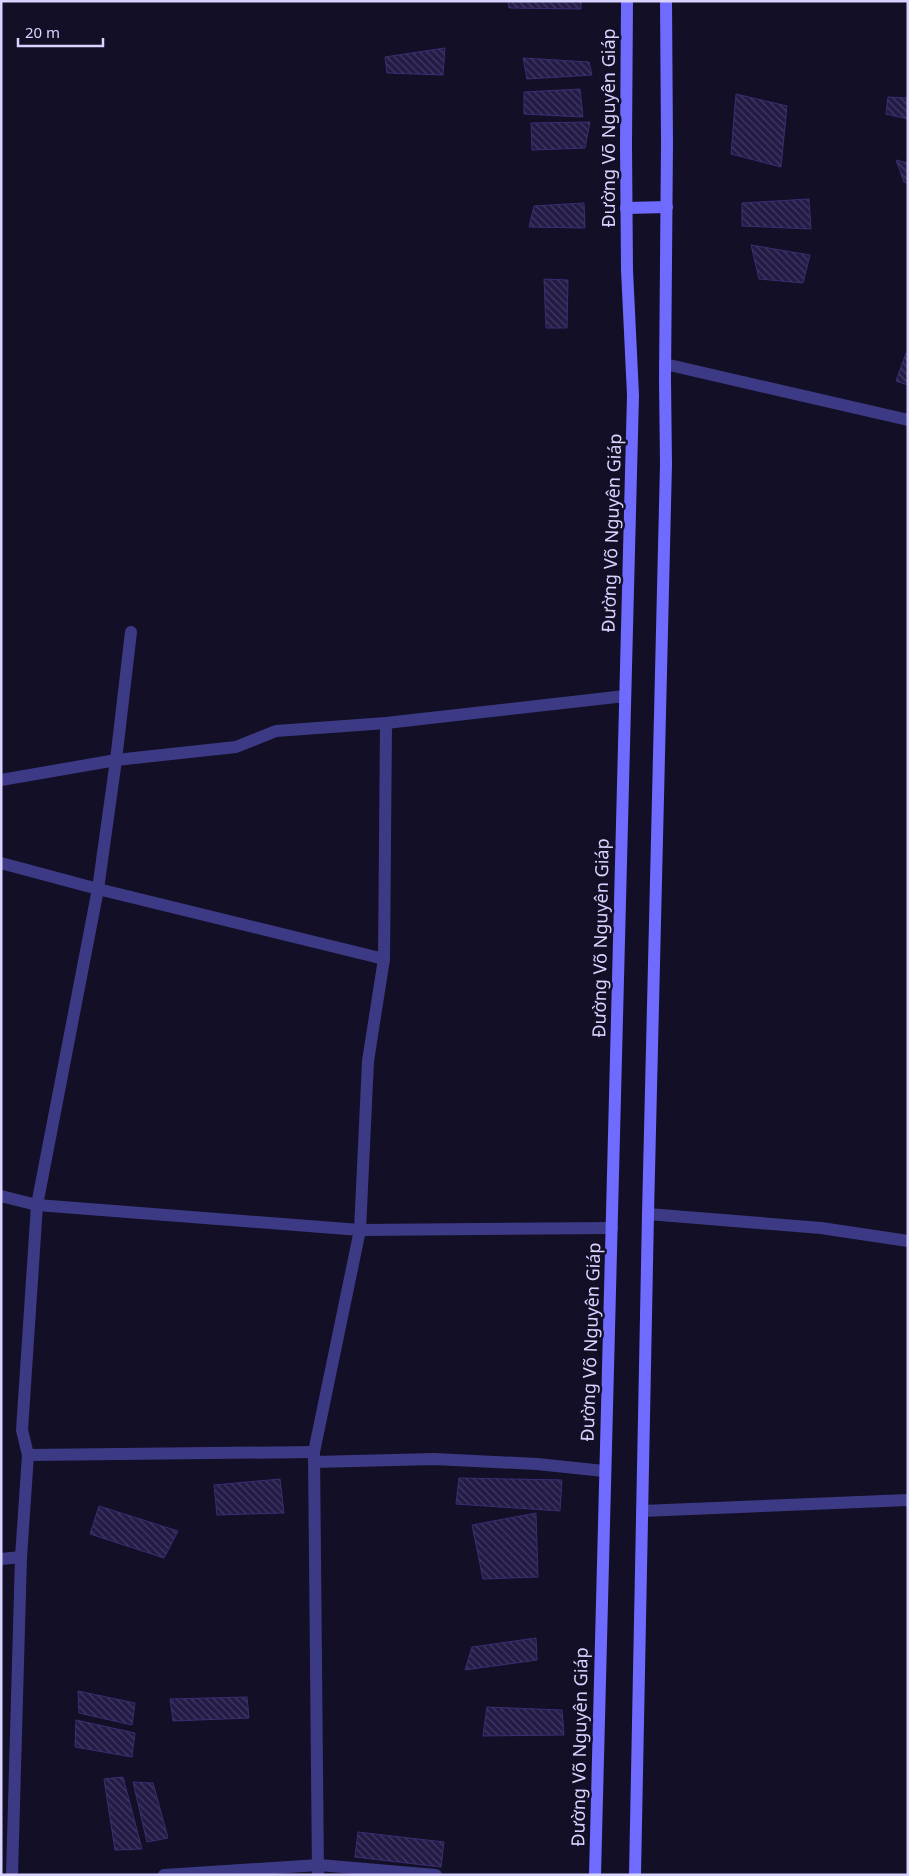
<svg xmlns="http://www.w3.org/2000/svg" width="909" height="1876" viewBox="0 0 909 1876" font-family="'Noto Sans',sans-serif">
	<defs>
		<pattern id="building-back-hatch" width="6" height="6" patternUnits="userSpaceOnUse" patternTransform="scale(1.25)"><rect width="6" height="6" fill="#241b47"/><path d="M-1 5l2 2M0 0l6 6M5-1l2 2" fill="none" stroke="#433b63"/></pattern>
	</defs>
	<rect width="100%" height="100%" fill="#130f26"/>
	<!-- building -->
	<g fill="url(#building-back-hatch)" stroke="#3b2d73">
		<path d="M508,1H581V9L509,8Z"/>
		<path d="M445,48L443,75L387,73L385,57Z"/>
		<path d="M523,58L589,62L592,75L527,79Z"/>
		<path d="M580,89L583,117L524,114V92Z"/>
		<path d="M736,94L787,106L781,167L731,154Z"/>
		<path d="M888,97L908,98V119L886,114Z"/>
		<path d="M590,122L585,148L532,150L531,123Z"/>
		<path d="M896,160L908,163V183L904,182Z"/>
		<path d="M809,199L811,229L742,226V203Z"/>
		<path d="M584,203L585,228L529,227L534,206Z"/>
		<path d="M751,245L810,255L803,283L759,279Z"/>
		<path d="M544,279L568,280L567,328H546Z"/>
		<path d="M906,353L908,354V385L896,381Z"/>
		<path d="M459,1478L562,1480L560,1511L456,1504Z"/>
		<path d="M280,1479L284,1513L217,1515L214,1485Z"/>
		<path d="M99,1506L178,1531L164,1558L90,1534Z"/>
		<path d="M536,1513L538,1577L483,1579L472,1525Z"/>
		<path d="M536,1638L537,1660L465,1670L472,1647Z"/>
		<path d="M78,1691L135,1703L132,1725L79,1713Z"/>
		<path d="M247,1697L249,1718L173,1721L170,1699Z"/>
		<path d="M487,1707L562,1710L564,1735L483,1736Z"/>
		<path d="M76,1720L135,1733L132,1757L75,1747Z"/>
		<path d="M123,1777L142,1849L115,1850L104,1779Z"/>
		<path d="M133,1782L153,1783L168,1838L147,1842Z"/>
		<path d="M358,1832L444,1842L441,1867L355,1857Z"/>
	</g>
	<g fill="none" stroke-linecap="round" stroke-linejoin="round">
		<!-- minor -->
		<g stroke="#3d3a85" stroke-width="12">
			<path d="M665,364L908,420"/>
			<path d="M1,780L116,760L236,747L276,731L386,723L625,696"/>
			<path d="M1,863L98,889L384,959"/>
			<path d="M1,1196L37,1205L360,1230L612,1228"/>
			<path d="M648,1214L821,1228L908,1241"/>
			<path d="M28,1455L314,1452"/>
			<path d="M314,1462L434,1459L537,1464L604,1471"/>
			<path d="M642,1511L908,1500"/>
			<path d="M1,1559L21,1557"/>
			<path d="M12,1875L21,1557L28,1455L22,1430L37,1205L98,889L116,760L131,632"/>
			<path d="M164,1875L319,1865L436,1875"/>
			<path d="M318,1875L314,1452L360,1230L368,1061L384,959L386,723"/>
		</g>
		<!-- secondary -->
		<g stroke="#6f6bff" stroke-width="12">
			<path d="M626,208L667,207"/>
			<path d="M595,1875L633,395L627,270L626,145L627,1"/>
			<path d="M635,1875L648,1214L666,464L665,380L667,143L666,1"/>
		</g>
	</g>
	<g text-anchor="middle" stroke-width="5" stroke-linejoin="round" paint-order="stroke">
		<!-- street labels -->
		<g font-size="18" fill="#d9d4ff" stroke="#130f26">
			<text transform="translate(609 128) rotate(-90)" y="6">Đường Võ Nguyên Giáp</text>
			<text transform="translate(612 533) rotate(-88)" y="6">Đường Võ Nguyên Giáp</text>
			<text transform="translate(601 938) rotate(-89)" y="6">Đường Võ Nguyên Giáp</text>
			<text transform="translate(591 1342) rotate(-88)" y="6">Đường Võ Nguyên Giáp</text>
			<text transform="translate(580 1747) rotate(-89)" y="6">Đường Võ Nguyên Giáp</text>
		</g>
	</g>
	<!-- border -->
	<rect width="909" height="1876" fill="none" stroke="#d9d4ff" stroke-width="5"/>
	<!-- scale -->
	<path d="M18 38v8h85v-8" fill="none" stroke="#d9d4ff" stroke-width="2.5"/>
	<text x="25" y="38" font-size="15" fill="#d9d4ff" stroke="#130f26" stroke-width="4" paint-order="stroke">20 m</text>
</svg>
